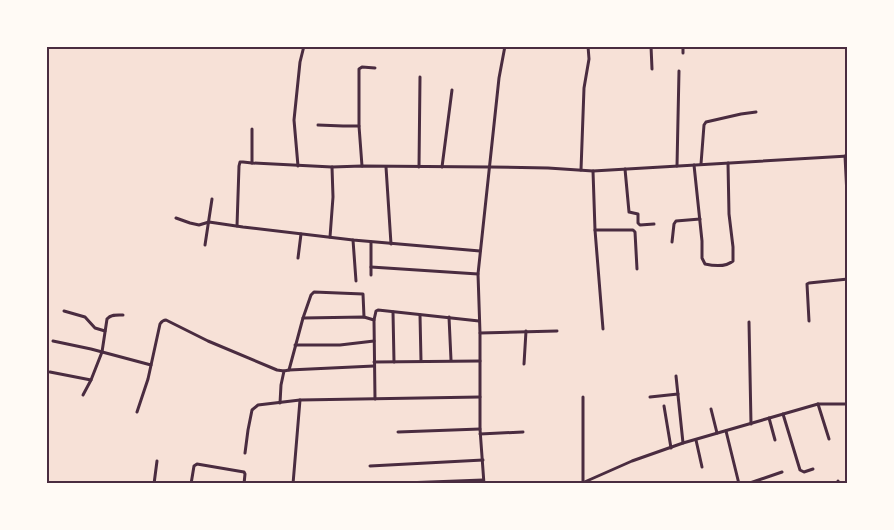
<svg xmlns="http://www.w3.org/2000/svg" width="894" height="530" viewBox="0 0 894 530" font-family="'Golos Text',sans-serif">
	<rect width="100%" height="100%" fill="#f7e1d7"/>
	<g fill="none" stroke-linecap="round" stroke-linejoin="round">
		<!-- stream -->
		<path stroke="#dcb8b0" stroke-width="2" d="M46,482L49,484"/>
		<!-- minor -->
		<g stroke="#4a2c40" stroke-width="3">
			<path d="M651,46L652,69"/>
			<path d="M683,53V46"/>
			<path d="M318,125L343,126H359"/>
			<path d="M252,129V163"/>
			<path d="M845,156L848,215"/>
			<path d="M701,164L704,125L706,122L741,114L756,112"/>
			<path d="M694,165L702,241V258L705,264C714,266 726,267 733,261V247L729,214L728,163"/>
			<path d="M298,166L294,120L300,62L304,46"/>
			<path d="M362,166L359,126V69L362,67L375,68"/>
			<path d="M677,166L679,71"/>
			<path d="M386,167L391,244"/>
			<path d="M419,167L420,77"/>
			<path d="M442,167L452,90"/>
			<path d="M625,169L629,212L638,214V223L640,225L654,224"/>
			<path d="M581,170L584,88L589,59L588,46"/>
			<path d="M593,171L595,230L603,329"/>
			<path d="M176,218L190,223L199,225L209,222L243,227L353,240L480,251"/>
			<path d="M237,226L239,166L240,162H243L252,163L332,167L362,166L490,167L548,168L593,171L848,156"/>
			<path d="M595,230H633L635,232L637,269"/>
			<path d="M330,237L333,197L332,167"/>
			<path d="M353,240L356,281"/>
			<path d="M672,242L674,224L676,221L700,219"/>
			<path d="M205,245L212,199"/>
			<path d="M298,258L301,234"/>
			<path d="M371,267L478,274"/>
			<path d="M371,275V242"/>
			<path d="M64,311L85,317L95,328L105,331"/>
			<path d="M393,312L394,362"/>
			<path d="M420,315L421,361"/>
			<path d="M449,317L451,360"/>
			<path d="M303,318L364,317L374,320L375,399"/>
			<path d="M374,320L376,311L378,310L479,321"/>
			<path d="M809,321L807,284L809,283L848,279"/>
			<path d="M749,322L751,424"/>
			<path d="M480,333L557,331"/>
			<path d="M53,341L91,349L151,365"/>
			<path d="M295,345H340L374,341"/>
			<path d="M374,362L480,361"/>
			<path d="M524,364L526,331"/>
			<path d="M289,370L303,318L311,295L314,292L363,294L364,317"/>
			<path d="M50,372L91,380"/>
			<path d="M676,376L683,443"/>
			<path d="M83,395L91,380L102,352L107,319C111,314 118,315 123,315"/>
			<path d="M583,397V482"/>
			<path d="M650,397L678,394"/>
			<path d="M280,403L281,385L284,371L289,370L374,366"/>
			<path d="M818,404L829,439"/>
			<path d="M847,404L848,418"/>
			<path d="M664,406L671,448"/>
			<path d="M711,409L717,433"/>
			<path d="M137,412L148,379L160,324C162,321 163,320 166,320L208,341L277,370L284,371"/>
			<path d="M783,414L800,470L804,472L813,469"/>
			<path d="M769,418L775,440"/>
			<path d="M726,431L739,484"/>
			<path d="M398,432L480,429"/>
			<path d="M480,434L523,432"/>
			<path d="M696,440L702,467"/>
			<path d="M245,453L248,430L252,410L258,405L300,400L480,397"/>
			<path d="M370,466L483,460"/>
			<path d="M838,481L840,484"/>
			<path d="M404,483L483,480"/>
			<path d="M154,484L157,461"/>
			<path d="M191,484L194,466L197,464L244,472L245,474L244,484"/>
			<path d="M293,484L300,400"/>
			<path d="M484,484L480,429V333L478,274L499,78L505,46"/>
			<path d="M580,484L632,461L683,443L818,404H848"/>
			<path d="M747,484L782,472"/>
		</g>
	</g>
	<!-- border -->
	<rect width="894" height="530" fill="none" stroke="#fffaf5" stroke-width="95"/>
	<rect x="48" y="48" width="798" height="434" fill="none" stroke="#4a2c40" stroke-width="2"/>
</svg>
